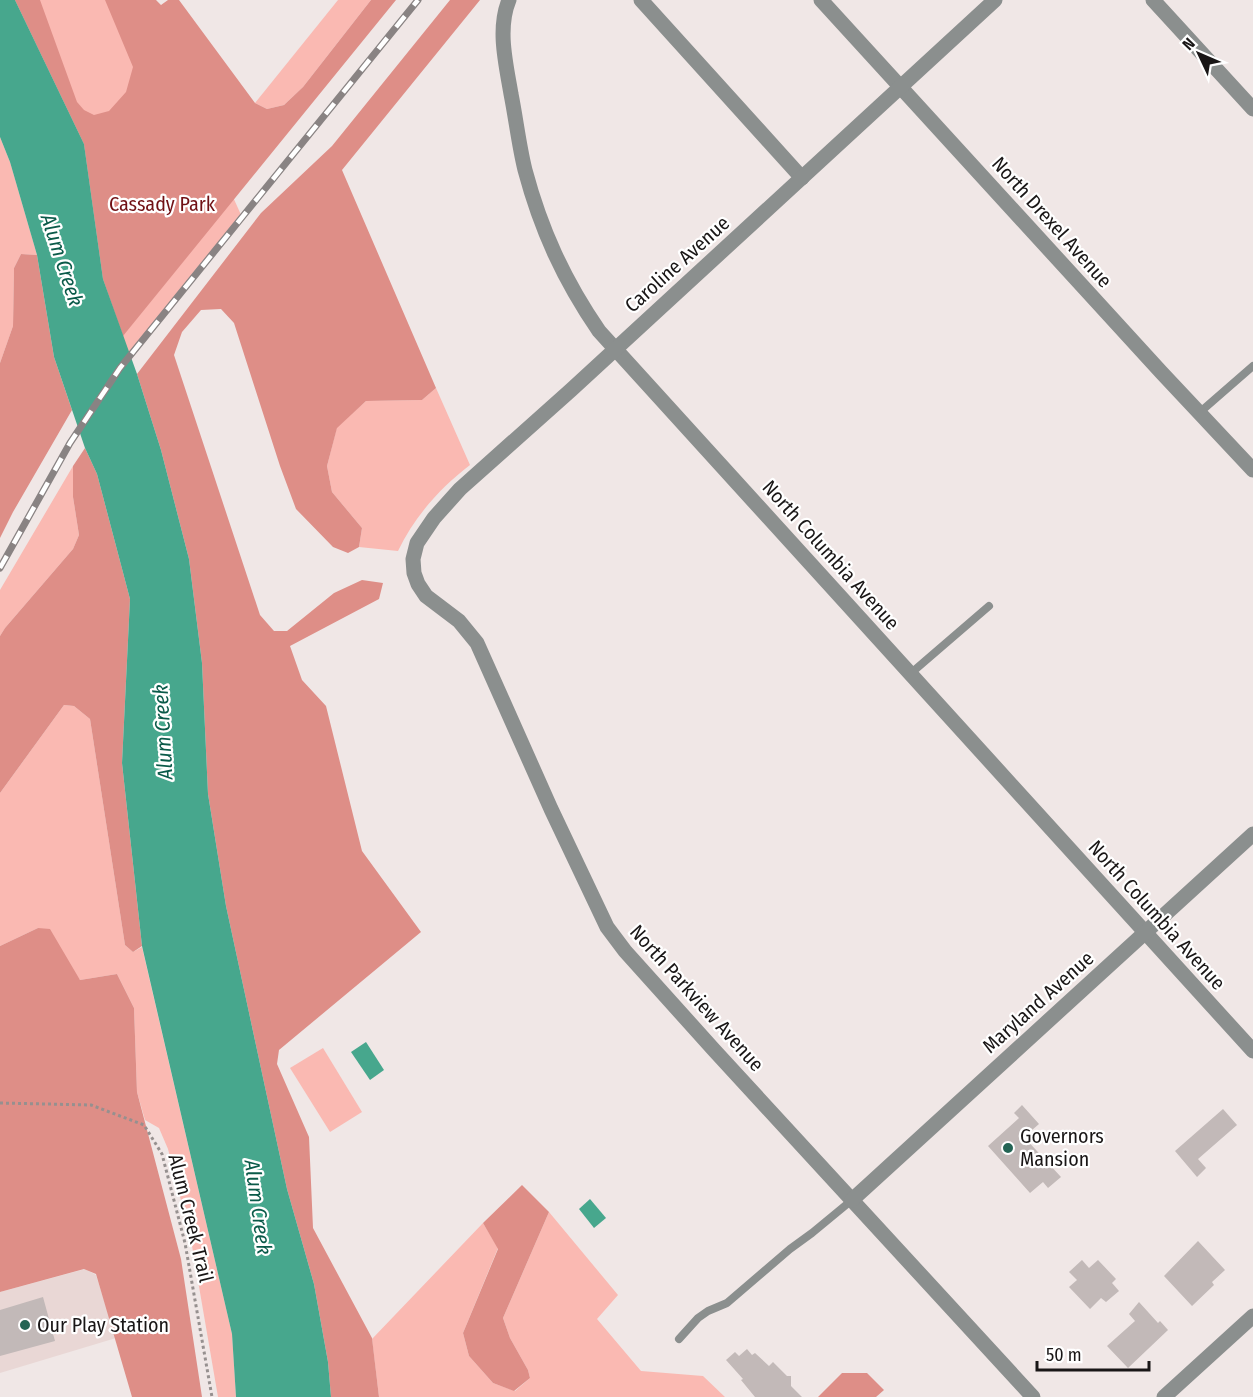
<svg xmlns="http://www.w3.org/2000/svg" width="1253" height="1397" viewBox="0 0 1253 1397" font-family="'Fira Sans Condensed',sans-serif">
	<rect width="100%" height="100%" fill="#f0e7e6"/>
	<!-- built -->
	<path fill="#e9d7d5" d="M85,1269L96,1275L116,1338L0,1373V1292Z"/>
	<!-- green -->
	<g fill="#fab9b2">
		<path d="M15,0H144L242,217L129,357L103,279L84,144Z"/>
		<path d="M338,0H371L303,87L284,105L267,109L255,103Z"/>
		<path d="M0,137L10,162L37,255L21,254L14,268L13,326L0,363Z"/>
		<path d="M436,388L470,465C440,488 414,517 398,551L359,547L362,528L332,492L327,466L337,427L366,401L422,400Z"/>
		<path d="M73,466V497L79,535L73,549L5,628L0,636V590Z"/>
		<path d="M64,705L74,706L90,719L125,945L133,952L142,947L232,1334L236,1397H218L191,1240L168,1149L159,1128L145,1120L137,1092L134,1008L117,974L80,980L38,928L0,946V793Z"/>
		<path d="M323,1048L362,1112L330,1132L290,1068Z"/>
		<path d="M549,1212L618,1295L597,1319L641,1371L703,1376L725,1397H379L372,1339L483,1223L498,1248L463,1333L469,1356L493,1383L515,1391L530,1378L528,1370L510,1338L503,1318Z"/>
	</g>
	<!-- forest -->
	<g fill="#de8e87">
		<path d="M15,0H40L77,102L84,110L94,115L109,111L126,92L133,67L105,0H156L161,5L168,0H179L255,103L267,109L284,105L303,87L371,0H396L123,336L103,279L84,144Z"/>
		<path d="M450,0H480L342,170L436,388L422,400L366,401L337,428L327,466L332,492L362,528L359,547L348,553L333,547L296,509L280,466L234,323L221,309L201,310L182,332L174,355L260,615L274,631H287L334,593L362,580L383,583L379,599L290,646L302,680L326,706L362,851L421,932L279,1050L277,1064L309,1137L313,1228L372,1338L379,1397H331L328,1362L314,1284L287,1189L226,906L208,794L202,663L189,559L161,450L137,374L261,213L332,146Z"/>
		<path d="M21,254L37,255L54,357L72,410L13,512L0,538V363L13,326L14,268Z"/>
		<path d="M85,448L97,474L130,599L122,763L142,946L133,952L125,945L90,719L74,706L64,705L0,793V636L5,628L73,549L79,535L73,497V466Z"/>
		<path d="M38,928L50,929L80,980L117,974L134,1008L137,1092L181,1259L202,1397H132L96,1274L84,1269L0,1292V946Z"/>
		<path d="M522,1185L549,1212L503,1318L510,1338L528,1370L530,1378L514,1391L493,1383L469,1356L463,1333L498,1249L483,1223Z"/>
		<path d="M842,1373H867L884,1390L876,1397H818Z"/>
	</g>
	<!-- water -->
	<g fill="#47a78d">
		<path d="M0,0H15L84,144L103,279L137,374L161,450L189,559L202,663L208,794L226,906L287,1189L314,1284L328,1362L331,1397H236L232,1334L142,946L122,763L130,599L97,474L85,448L54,357L37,255L10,162L0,137Z"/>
		<path d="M366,1042L384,1070L370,1080L351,1052Z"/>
		<path d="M590,1199L606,1218L594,1228L579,1209Z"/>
	</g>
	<!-- building -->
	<g fill="#c2b9b8">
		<path d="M1022,1105L1039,1124L1024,1137L1061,1177L1048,1188L1043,1182L1030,1193L988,1146L1019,1118L1014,1113Z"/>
		<path d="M1223,1109L1237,1125L1198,1159L1206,1168L1197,1177L1175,1151Z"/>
		<path d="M1198,1241L1225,1270L1212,1282L1214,1285L1192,1306L1164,1276Z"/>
		<path d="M1082,1260L1089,1268L1098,1260L1116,1279L1112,1283L1119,1291L1106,1302L1101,1298L1090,1309L1069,1287L1077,1280L1069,1272Z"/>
		<path d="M43,1297L55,1341L0,1356V1310Z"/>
		<path d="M1139,1302L1158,1323L1160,1321L1168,1330L1128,1368L1107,1346L1135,1321L1129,1314Z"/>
		<path d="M747,1349L752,1355L755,1353L769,1366L773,1362L787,1376H791V1386L802,1397H755L741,1380L743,1379L726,1360L735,1352L739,1356Z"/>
	</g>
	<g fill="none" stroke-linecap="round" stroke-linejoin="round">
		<!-- path -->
		<path stroke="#96908f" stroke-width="3" stroke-dasharray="3 3" stroke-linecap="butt" d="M0,1103L91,1105L144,1125L162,1154L185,1243L212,1397"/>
		<!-- lane -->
		<g stroke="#8b8f8e" stroke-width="8">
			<path d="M1199,413L1253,366"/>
			<path d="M910,674L989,606"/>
			<path d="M679,1339L698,1318L708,1311L727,1303L790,1249L812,1233L852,1200"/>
		</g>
		<!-- street -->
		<g stroke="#8b8f8e" stroke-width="15">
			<path d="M509,0C497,29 506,64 511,94C516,119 519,146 525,170C541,230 564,280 599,331L1253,1051"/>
			<path d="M641,0L802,178"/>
			<path d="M821,0L1161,372L1253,470"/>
			<path d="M995,0L571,390L460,489L434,518L417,543L413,559L414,573L418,584L426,596L459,621L477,643L551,809L607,927L625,951L714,1050L1033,1397"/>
			<path d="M1153,0L1253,109"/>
			<path d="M852,1200L1253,834"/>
			<path d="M1164,1397L1253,1316"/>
		</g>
		<!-- rail casing -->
		<g stroke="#898383" stroke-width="7">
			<path id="rail" d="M0,568L70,443L120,368L418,0"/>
		</g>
		<!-- rail -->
		<use href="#rail" stroke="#fff" stroke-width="4.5" stroke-dasharray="14" stroke-linecap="butt"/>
	</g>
	<!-- markers -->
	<g fill="#236454" stroke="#fff" stroke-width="2">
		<circle cx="1008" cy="1148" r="6"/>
		<circle cx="25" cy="1325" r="6"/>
	</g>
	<g text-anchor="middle" stroke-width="4.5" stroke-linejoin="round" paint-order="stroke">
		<!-- park labels -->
		<g font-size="20" fill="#711115" stroke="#fff">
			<text x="162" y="211">Cassady Park</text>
		</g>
		<!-- street labels -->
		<g font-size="20" fill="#191616" stroke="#fff">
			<text transform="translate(1052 222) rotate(48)" y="7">North Drexel Avenue</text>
			<text transform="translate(677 264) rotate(-42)" y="7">Caroline Avenue</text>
			<text transform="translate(831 555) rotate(48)" y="7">North Columbia Avenue</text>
			<text transform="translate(1157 915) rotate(48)" y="7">North Columbia Avenue</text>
			<text transform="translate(697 998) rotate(48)" y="7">North Parkview Avenue</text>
			<text transform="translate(1038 1002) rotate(-42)" y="7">Maryland Avenue</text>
			<text transform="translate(191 1218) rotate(76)" y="7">Alum Creek Trail</text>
		</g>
		<!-- poi labels -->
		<g font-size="20" fill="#191616" stroke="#fff" text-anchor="start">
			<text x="1020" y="1143">Governors<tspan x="1020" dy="23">Mansion</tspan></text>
			<text x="37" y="1332">Our Play Station</text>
		</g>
		<!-- water labels -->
		<g font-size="21" font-style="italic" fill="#0a5a49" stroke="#fff">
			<text transform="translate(62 260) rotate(72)" y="7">Alum Creek</text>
			<text transform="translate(163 732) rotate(-93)" y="7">Alum Creek</text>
			<text transform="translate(258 1207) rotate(82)" y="7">Alum Creek</text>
		</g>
	</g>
	<!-- north arrow -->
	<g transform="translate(1199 54) rotate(314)" stroke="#ffffff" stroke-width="4.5" paint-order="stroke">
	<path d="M0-4.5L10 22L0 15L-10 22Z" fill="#191616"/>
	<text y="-9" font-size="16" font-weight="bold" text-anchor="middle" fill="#191616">N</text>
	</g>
	<!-- scale -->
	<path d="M1037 1361v9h112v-9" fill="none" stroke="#191616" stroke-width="3"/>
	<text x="1046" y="1361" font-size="18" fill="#191616" stroke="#ffffff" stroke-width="4.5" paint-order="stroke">50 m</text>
</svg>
